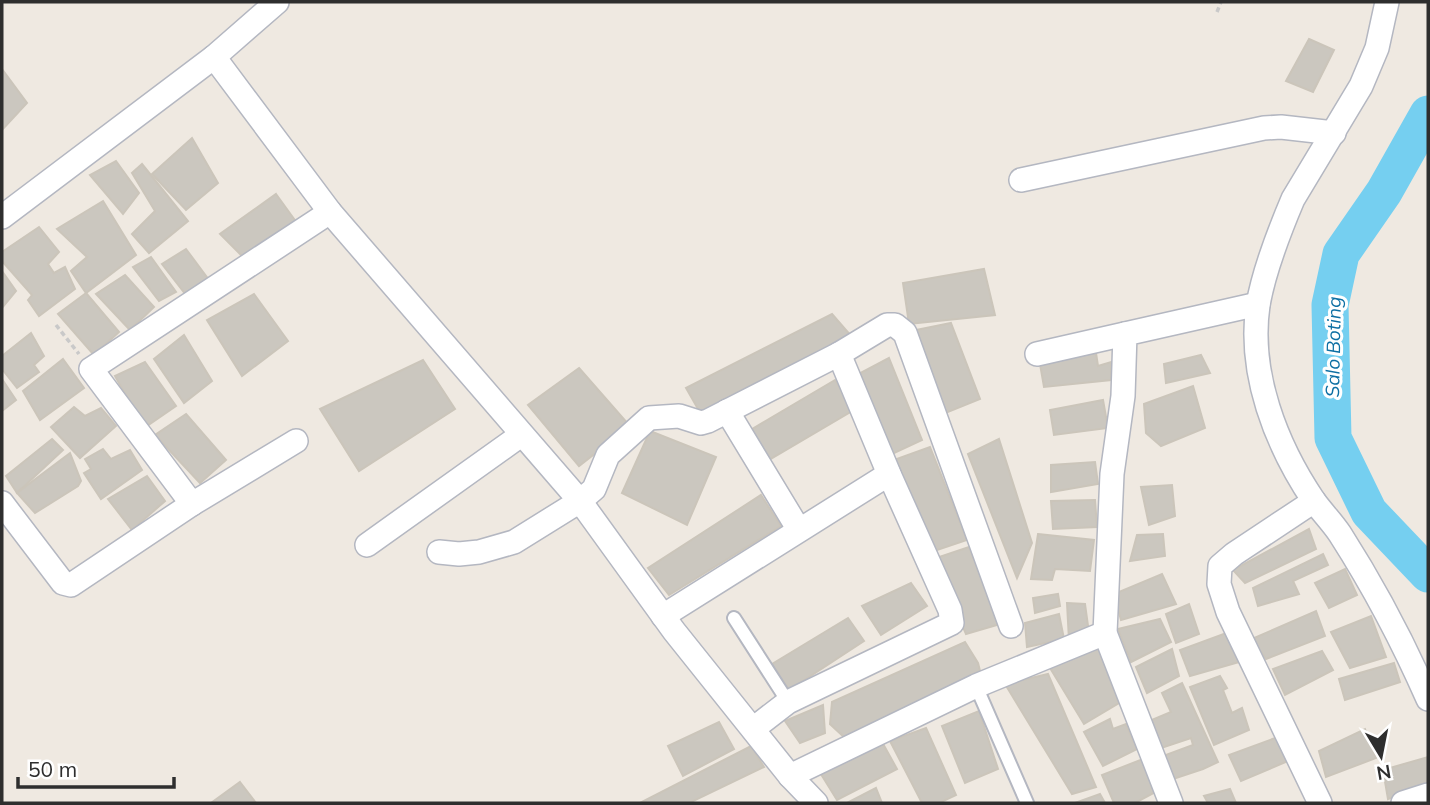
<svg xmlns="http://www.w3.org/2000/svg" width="1430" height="805" viewBox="0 0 1430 805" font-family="Mulish,sans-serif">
	<rect width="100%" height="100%" fill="#efe9e1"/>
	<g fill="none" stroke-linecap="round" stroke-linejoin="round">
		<!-- river -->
		<path stroke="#75cff0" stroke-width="37" d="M1428,114L1384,192L1341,254L1330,305L1333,438L1369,512L1428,574"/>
	</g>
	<!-- building -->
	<g fill="#cbc7bf" stroke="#cbc5ba" stroke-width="2">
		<path d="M1309,39L1334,50L1313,92L1286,81Z"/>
		<path d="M2,69L27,103L2,130Z"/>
		<path d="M192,138L218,183L186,210L152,174Z"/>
		<path d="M116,161L139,193L123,214L90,175Z"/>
		<path d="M142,164L188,221L149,253L132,234L155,211L132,173Z"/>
		<path d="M276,194L297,223L249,263L220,234Z"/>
		<path d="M103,201L136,255L86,293L71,271L87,257L57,229Z"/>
		<path d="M39,227L59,252L48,264L54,273L65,267L75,289L39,316L28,300L32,295L2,261V252Z"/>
		<path d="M186,249L209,280L186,295L162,264Z"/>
		<path d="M151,257L176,292L159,301L133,267Z"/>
		<path d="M984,269L995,315L909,324L903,283Z"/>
		<path d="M2,271L16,291L2,308Z"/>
		<path d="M125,275L154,307L130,330L96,294Z"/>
		<path d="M86,293L119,332L94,355L58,314Z"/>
		<path d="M254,294L288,341L242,376L207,320Z"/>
		<path d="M832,314L852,337L702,416L686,388Z"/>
		<path d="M951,323L980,399L943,414L916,330Z"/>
		<path d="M31,333L44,356L34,365L39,372L17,388L2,369V356Z"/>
		<path d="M184,335L212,381L184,403L154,359Z"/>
		<path d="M1096,353L1098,366L1111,362V380L1044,387L1040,364Z"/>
		<path d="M1201,355L1210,373L1166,383L1164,364Z"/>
		<path d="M889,358L922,440L890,455L853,377Z"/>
		<path d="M63,359L84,388L40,420L23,391Z"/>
		<path d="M423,360L455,409L359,471L320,409Z"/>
		<path d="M145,362L176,406L144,428L115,376Z"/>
		<path d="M579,368L630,426L579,466L528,405Z"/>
		<path d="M2,379L16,400L2,411Z"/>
		<path d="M835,380L854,410L762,464L742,435Z"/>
		<path d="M1193,386L1205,428L1161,446L1146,433L1144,404Z"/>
		<path d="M1103,400L1108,428L1054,435L1050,410Z"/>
		<path d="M74,407L85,416L101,408L116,426L80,458L51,427Z"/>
		<path d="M186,414L226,460L200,483L155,435Z"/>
		<path d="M650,431L716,457L687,525L622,493Z"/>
		<path d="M52,439L63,450L17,493L6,476Z"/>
		<path d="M999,439L1032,543L1017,578L968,454Z"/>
		<path d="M930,447L967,540L931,552L891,461Z"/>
		<path d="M103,449L111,459L130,450L142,470L101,499L84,473L91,469L85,459Z"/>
		<path d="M70,453L81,481L78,486L35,513L17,493Z"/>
		<path d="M1095,462L1098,484L1051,492V465Z"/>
		<path d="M147,476L165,501L132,530L108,499Z"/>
		<path d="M1172,485L1175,516L1149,525L1141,487Z"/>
		<path d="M761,495L781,526L669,595L648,568Z"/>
		<path d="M1095,500L1097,527L1053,529L1051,501Z"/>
		<path d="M1309,529L1316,549L1245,583L1233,570Z"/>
		<path d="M1038,534L1094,540L1090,571L1055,569L1052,580L1031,579Z"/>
		<path d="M1163,534L1165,556L1130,561L1137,535Z"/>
		<path d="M969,547L1000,624L966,634L933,559Z"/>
		<path d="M1323,554L1328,565L1293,581L1299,594L1258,606L1253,588Z"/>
		<path d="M1345,569L1357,595L1329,608L1315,583Z"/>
		<path d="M1162,574L1176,604L1121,620L1114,594Z"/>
		<path d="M911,583L927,606L881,635L862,606Z"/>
		<path d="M1058,594L1060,606L1035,613L1033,598Z"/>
		<path d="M1067,603L1085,604L1089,633L1069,640Z"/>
		<path d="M1189,604L1199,634L1176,643L1166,614Z"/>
		<path d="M1316,611L1325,636L1266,659L1252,639Z"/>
		<path d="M1059,614L1064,639L1027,647L1025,623Z"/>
		<path d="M1371,616L1386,657L1350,668L1331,632Z"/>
		<path d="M848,618L864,641L789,690L772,664Z"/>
		<path d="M1160,619L1171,642L1131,662L1118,629Z"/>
		<path d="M1229,632L1239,662L1190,676L1180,650Z"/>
		<path d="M965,642L978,663L980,671L845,738L830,724L832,702Z"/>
		<path d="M1097,644L1119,703L1084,724L1050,668Z"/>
		<path d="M1172,649L1179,676L1147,693L1136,667Z"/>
		<path d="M1322,651L1333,670L1285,695L1273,669Z"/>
		<path d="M1394,663L1400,682L1345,700L1339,679Z"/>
		<path d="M1048,674L1096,787L1072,794L1005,684Z"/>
		<path d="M1220,676L1227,688L1223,690L1232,713L1242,708L1249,730L1214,745L1190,687Z"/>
		<path d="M1182,683L1218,762L1203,769L1173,779L1163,756L1193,745L1191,738L1161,748L1147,722L1171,712L1162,693Z"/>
		<path d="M823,705L825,733L800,743L785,721Z"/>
		<path d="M979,711L998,769L965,783L942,726Z"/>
		<path d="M1110,719L1113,729L1126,724L1137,749L1103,766L1084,732Z"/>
		<path d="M719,722L734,749L683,776L668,746Z"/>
		<path d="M926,728L956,795L939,803H922L890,741Z"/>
		<path d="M1365,729L1376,758L1326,777L1319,751Z"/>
		<path d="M1278,737L1288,761L1241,781L1229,755Z"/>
		<path d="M882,742L897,769L837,800L819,771Z"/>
		<path d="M751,746L764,767L689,803H640Z"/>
		<path d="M1428,757V783L1388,799L1383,770Z"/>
		<path d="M1143,759L1159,790L1135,803H1114L1102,775Z"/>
		<path d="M240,782L256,803H211Z"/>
		<path d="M876,788L882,803H847Z"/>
		<path d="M1230,789L1236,803H1208L1204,796Z"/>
		<path d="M1100,794L1105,803H1075Z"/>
	</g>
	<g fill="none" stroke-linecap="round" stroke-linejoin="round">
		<!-- lane casing -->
		<g stroke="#b4b7c1" stroke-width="16">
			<g id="lane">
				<path d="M734,618L788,702"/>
				<path d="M976,686L1027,803"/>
			</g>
		</g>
		<!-- street casing -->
		<g stroke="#b4b7c1" stroke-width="26">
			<g id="street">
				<path d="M1387,2L1377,48L1361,86L1293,199C1279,232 1264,270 1258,305C1248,373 1276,445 1314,501C1322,512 1332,522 1340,534C1374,587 1403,642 1428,699"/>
				<path d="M214,57L330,212L580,501L674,631L790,776L816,803"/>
				<path d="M1021,180L1264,128L1281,127L1334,133"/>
				<path d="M2,217L214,57L277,2"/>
				<path d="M839,354L887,325H895L905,333L1011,626"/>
				<path d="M1037,354L1125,334"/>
				<path d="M727,411L799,530"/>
				<path d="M1314,501L1234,554L1220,566L1219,584L1228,612L1320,803"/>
				<path d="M2,503L63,583L71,585L192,504L296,441"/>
				<path d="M192,504L91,369L330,212"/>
				<path d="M367,545L521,435"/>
				<path d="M439,552L459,554L479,552L514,542L580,501L594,489L608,455L649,418L679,416L701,423L708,421L839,354L889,474L950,610L952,623L788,702L753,729"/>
				<path d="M663,616L889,474"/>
				<path d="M790,776L976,686L1105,633"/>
				<path d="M1171,803L1105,633L1112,474L1123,396L1125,334L1258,304"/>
				<path d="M1403,803L1428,795"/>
			</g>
		</g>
		<!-- path -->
		<g stroke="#c9c9c9" stroke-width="3.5" stroke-dasharray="5 3.5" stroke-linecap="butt">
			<path d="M1217,12L1221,2"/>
			<path d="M56,325L79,354"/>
		</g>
		<!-- lane -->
		<use href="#lane" stroke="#fff" stroke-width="12"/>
		<!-- street -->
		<use href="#street" stroke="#fff" stroke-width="23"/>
	</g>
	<g text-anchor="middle" stroke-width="6" stroke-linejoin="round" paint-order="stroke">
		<!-- water labels -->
		<g font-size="19" font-style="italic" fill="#0d6fa3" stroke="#fff">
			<text transform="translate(1333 347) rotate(-89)" y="7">Salo Boting</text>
		</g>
	</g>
	<!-- border -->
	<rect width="1430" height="805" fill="none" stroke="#2e2e2e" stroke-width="7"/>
	<!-- north arrow -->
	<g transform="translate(1381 756) rotate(170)" stroke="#ffffff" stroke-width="5" paint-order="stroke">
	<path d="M0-5L12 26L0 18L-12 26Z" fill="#2e2e2e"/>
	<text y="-10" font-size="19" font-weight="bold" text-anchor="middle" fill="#2e2e2e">N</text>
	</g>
	<!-- scale -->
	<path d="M18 777v10h156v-10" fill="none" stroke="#2e2e2e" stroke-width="3.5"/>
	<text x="28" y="777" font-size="21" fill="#2e2e2e" stroke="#ffffff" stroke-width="5" paint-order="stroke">50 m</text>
</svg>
